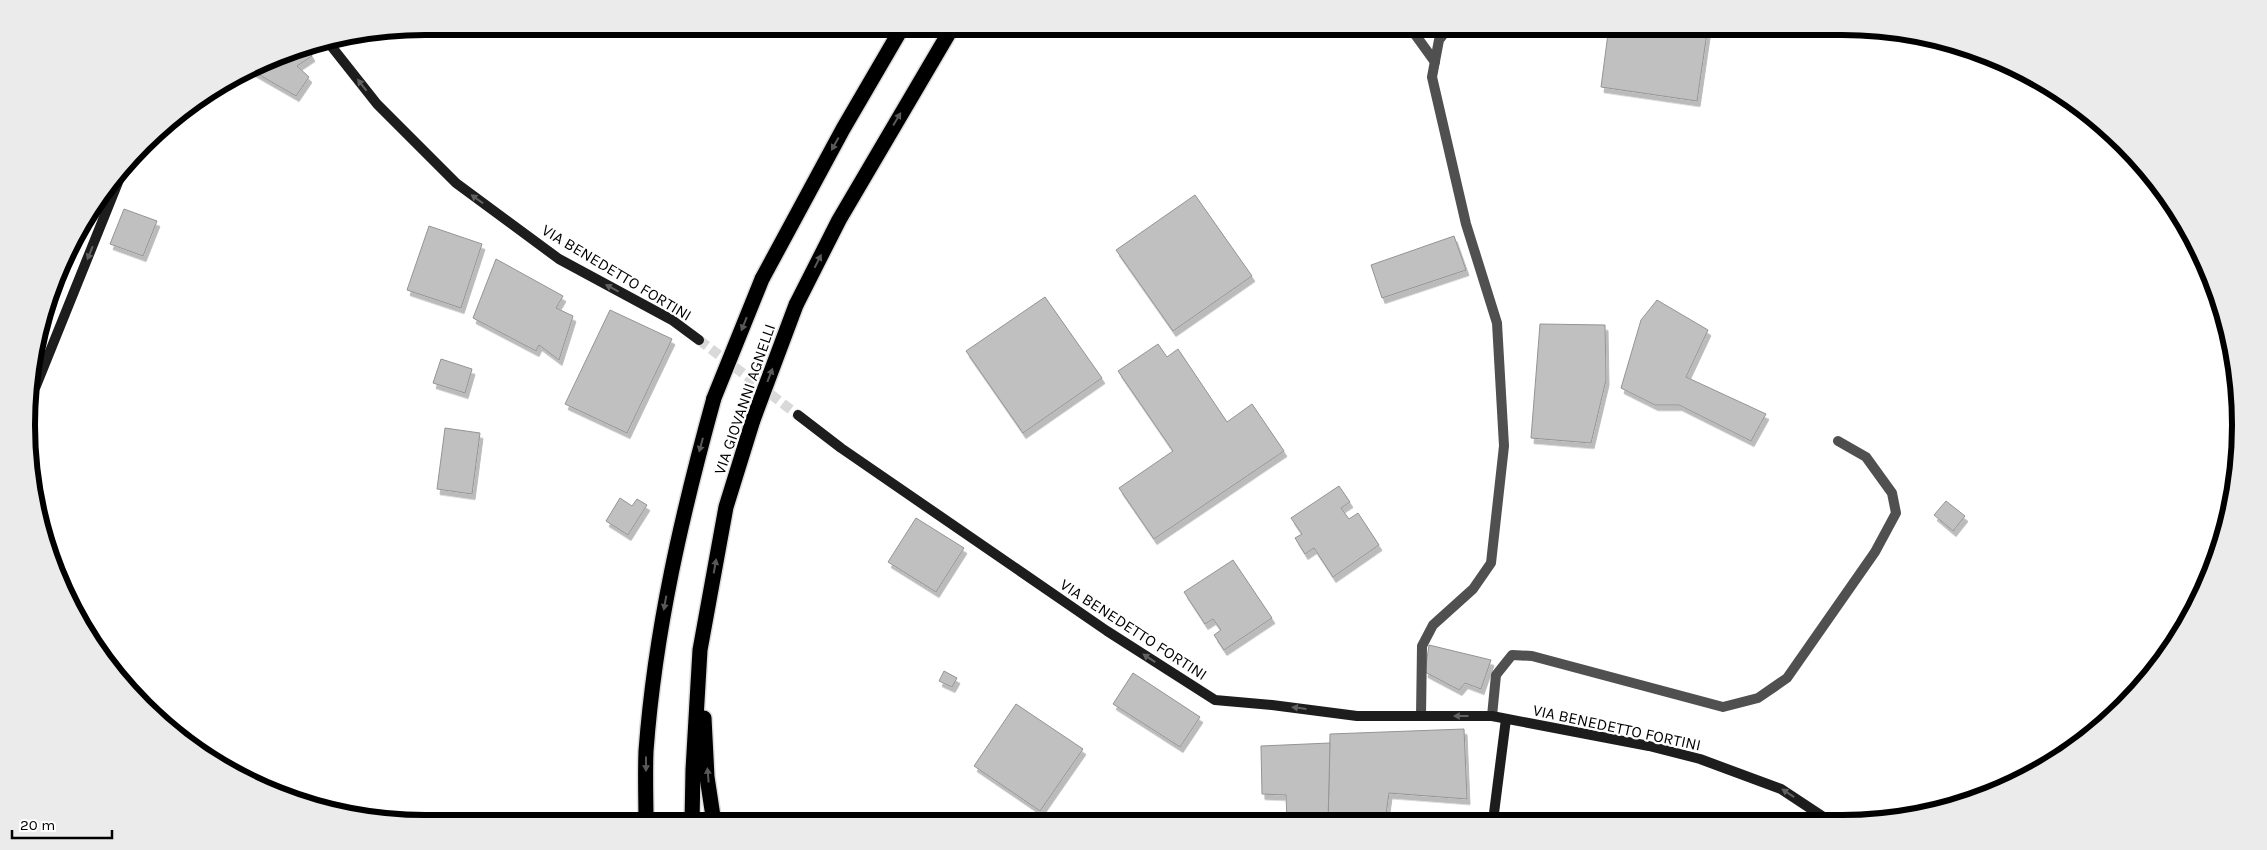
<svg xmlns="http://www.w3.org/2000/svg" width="2267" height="850" viewBox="0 0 2267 850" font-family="Karla,sans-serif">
	<defs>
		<filter id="shadow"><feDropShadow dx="3" dy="5.5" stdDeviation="0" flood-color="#0004"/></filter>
	</defs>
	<rect width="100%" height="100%" fill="#fff"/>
	<!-- building -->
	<g fill="#c0c0c0" stroke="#949494" filter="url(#shadow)">
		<path d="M1609,26H1708L1697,101L1601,87Z"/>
		<path d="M306,46L312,56L297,66L309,77L296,96L249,69L297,48Z"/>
		<path d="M1195,195L1252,276L1173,331L1116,250Z"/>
		<path d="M124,209L157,221L143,256L110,244Z"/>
		<path d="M429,226L482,244L461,308L407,290Z"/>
		<path d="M1454,236L1466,270L1382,298L1371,265Z"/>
		<path d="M496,259L563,296L556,308L573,316L559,360L539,345L536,351L473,318Z"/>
		<path d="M1045,297L1102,378L1023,433L966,351Z"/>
		<path d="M1657,300L1708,330L1686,377L1766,414L1751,441L1679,405H1655L1621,388L1641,320Z"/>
		<path d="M610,310L672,339L627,433L565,404Z"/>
		<path d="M1540,324L1605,325L1606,380L1591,443L1531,438Z"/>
		<path d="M1158,344L1167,357L1178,349L1227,422L1252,404L1284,451L1154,539L1119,488L1173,451L1118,371Z"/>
		<path d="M441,359L472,369L465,393L433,383Z"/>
		<path d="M445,428L480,433L472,494L437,489Z"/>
		<path d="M1339,486L1350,502L1341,508L1349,519L1358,513L1379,545L1333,577L1314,548L1305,554L1295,538L1302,534L1291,518Z"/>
		<path d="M620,498L632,506L637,499L647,505L628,535L606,521Z"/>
		<path d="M1946,501L1965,516L1953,531L1934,515Z"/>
		<path d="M916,518L964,548L936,592L888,562Z"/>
		<path d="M1233,560L1272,618L1224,650L1214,635L1221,630L1213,619L1205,624L1184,592Z"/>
		<path d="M1429,645L1491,660L1481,689L1465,683L1459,690L1425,672Z"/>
		<path d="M944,671L957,678L952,687L939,681Z"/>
		<path d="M1133,673L1200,717L1180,747L1113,704Z"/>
		<path d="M1016,704L1083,749L1040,811L974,766Z"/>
		<path d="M1464,729L1467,799L1389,793L1385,821L1328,822L1330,734Z"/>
		<path d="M1330,743L1328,822H1287L1286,795L1262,794L1261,746Z"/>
	</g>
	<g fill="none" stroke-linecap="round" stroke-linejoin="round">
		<!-- secondary-tunnel -->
		<path stroke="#d9d9d9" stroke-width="10" stroke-dasharray="10 5" stroke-linecap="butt" d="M699,340L798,415"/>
		<!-- highway casing -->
		<g stroke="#dbdbdb" stroke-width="18">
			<g id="highway">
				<path d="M762,279L843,129L903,26"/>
				<path d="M796,305L839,220L953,26"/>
				<path d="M704,718L707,777L714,823"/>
				<path d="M646,823C646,799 645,775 646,751C655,630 682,514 714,398"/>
				<path d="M692,823L693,770L700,650L726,507L753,420"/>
			</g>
		</g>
		<!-- lane -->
		<g stroke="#505050" stroke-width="10">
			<path d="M1409,26L1435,62"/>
			<path d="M1421,716L1422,646L1433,625L1473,589L1491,563L1504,446L1497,323L1466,224L1432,77L1439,40L1450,26"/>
			<path d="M1492,716L1496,675L1512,655L1532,656L1723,707L1758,698L1787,678L1875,552L1896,513L1892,493L1866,457L1838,441"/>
		</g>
		<!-- secondary -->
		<g stroke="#1d1d1d" stroke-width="10">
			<path d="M328,42L377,104L456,183L559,259L672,320L699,340"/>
			<path d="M30,396L36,386L121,175"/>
			<path d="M798,415L841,448L1107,631L1215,700L1272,705L1357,716H1492L1649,746L1700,759L1781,789L1828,820"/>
			<path d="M1493,821L1506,719"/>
		</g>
		<!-- highway -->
		<use href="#highway" stroke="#000" stroke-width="15"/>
		<!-- highway-bridge casing -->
		<g stroke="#dbdbdb" stroke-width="18" stroke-linecap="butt">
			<g id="highway-bridge">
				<path d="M714,398L762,279"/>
				<path d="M753,420L796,305"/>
			</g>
		</g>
		<!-- highway-bridge -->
		<use href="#highway-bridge" stroke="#000" stroke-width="15"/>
	</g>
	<!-- one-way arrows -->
	<defs><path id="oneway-solid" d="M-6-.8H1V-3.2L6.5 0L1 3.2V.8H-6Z" transform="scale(1.25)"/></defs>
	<g fill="#616161">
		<use href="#oneway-solid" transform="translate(362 85) rotate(-128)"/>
		<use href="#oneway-solid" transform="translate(477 199) rotate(-144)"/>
		<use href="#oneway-solid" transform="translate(90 253) rotate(112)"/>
		<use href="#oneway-solid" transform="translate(612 288) rotate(-152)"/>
		<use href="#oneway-solid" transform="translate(1149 658) rotate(-147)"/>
		<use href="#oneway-solid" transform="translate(1299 708) rotate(-173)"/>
		<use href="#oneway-solid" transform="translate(1461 716) rotate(180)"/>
		<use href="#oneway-solid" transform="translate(1788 793) rotate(-146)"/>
	</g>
	<g fill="#595959">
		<use href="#oneway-solid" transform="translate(897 119) rotate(-59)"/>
		<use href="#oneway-solid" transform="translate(835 144) rotate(119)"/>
		<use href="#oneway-solid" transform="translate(818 261) rotate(-63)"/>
		<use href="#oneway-solid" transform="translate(744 324) rotate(112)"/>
		<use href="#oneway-solid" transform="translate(770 375) rotate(-69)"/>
		<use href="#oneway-solid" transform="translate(701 445) rotate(105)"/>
		<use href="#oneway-solid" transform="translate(715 566) rotate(-80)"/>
		<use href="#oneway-solid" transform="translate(665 603) rotate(100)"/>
		<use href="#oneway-solid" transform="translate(646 764) rotate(90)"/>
		<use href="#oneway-solid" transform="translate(708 775) rotate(-95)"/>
	</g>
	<g text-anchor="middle" stroke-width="4.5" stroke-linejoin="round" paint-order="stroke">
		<!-- street labels -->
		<g font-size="16" fill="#000" stroke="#fff">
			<text transform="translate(617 272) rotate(31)" y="6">VIA BENEDETTO FORTINI</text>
			<text transform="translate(744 399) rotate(-71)" y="6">VIA GIOVANNI AGNELLI</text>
			<text transform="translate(1134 629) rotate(33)" y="6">VIA BENEDETTO FORTINI</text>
			<text transform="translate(1617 727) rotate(12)" y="6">VIA BENEDETTO FORTINI</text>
		</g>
	</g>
	<!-- crop -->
	<path d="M0 0H2267V850H0ZM425 35H1842A390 390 0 0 1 2232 425V425A390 390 0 0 1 1842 815H425A390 390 0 0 1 35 425V425A390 390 0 0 1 425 35Z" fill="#ebebeb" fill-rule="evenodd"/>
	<path fill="none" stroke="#000" stroke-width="6" d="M425 35H1842A390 390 0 0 1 2232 425V425A390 390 0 0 1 1842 815H425A390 390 0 0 1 35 425V425A390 390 0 0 1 425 35Z"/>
	<!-- scale -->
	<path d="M12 830v8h100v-8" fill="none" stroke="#000000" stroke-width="2.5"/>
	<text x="20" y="830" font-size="15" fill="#000000" stroke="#ffffff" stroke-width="4" paint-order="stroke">20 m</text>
</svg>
